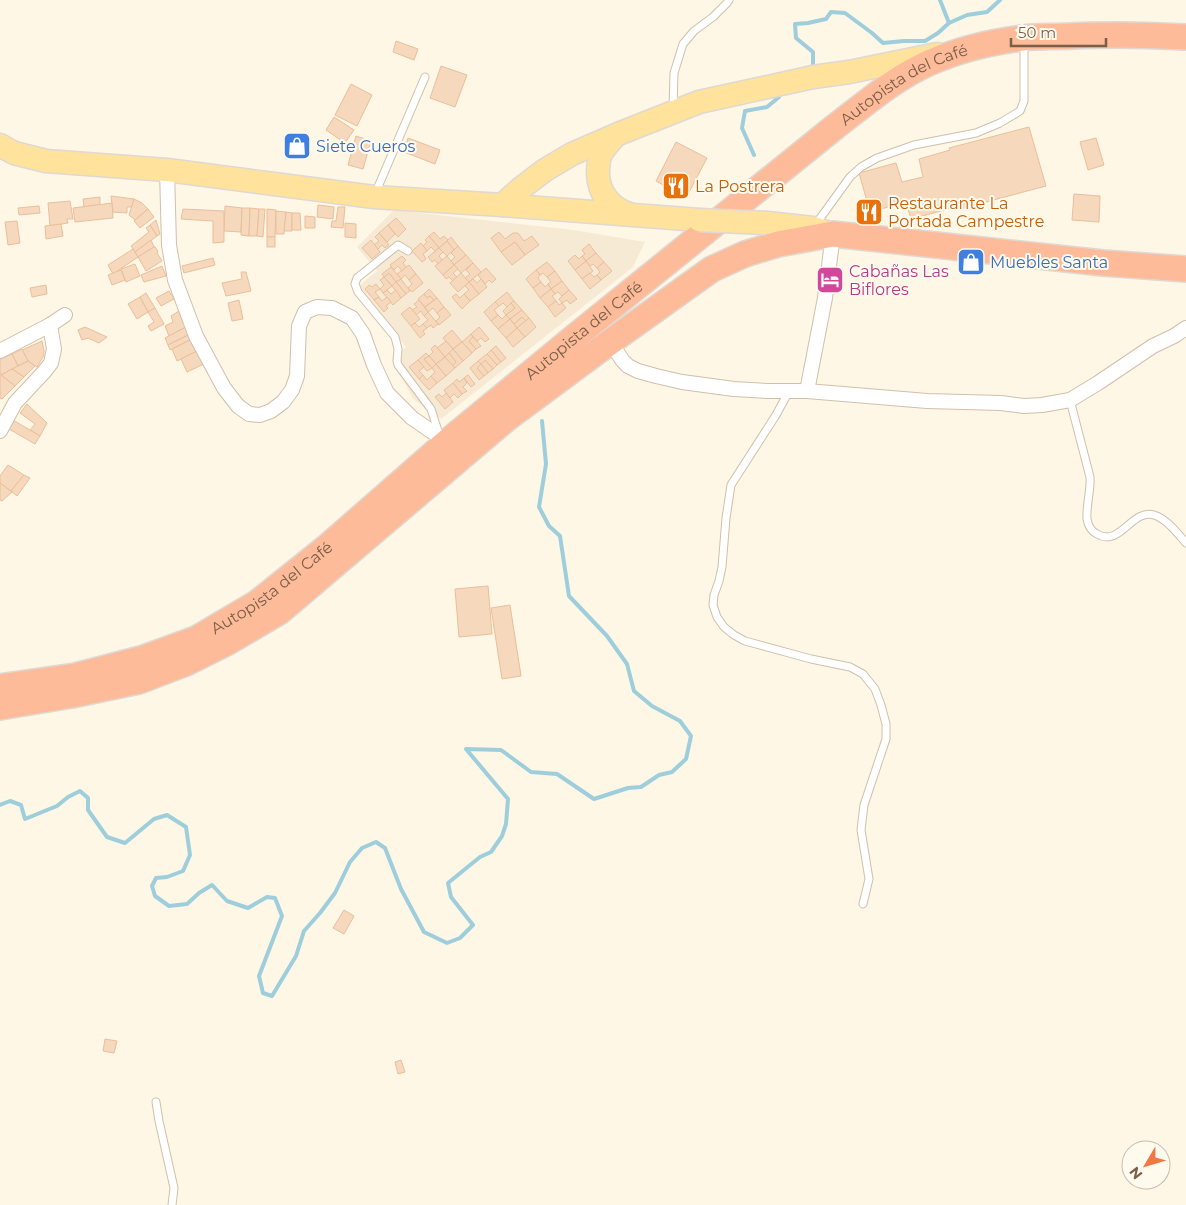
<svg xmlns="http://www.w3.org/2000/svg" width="1186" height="1205" viewBox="0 0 1186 1205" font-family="Montserrat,sans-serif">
	<rect width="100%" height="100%" fill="#fef7e6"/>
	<!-- residential -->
	<path fill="#f6ead4" d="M394,210L574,230L645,242L633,267L441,419L413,399L392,358L406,347L359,286L377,271L357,247Z"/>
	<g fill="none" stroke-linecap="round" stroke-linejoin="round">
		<!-- stream -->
		<g stroke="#9ecedc" stroke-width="4">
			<path d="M940,0L949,23"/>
			<path d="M813,65V52L796,38L795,24L808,23L826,19L831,12L845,13L872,33L883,43L904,41H925L938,33L949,23L967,15L987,12L1000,0"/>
			<path d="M754,155L742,128L745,111L767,107L779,97"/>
			<path d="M0,805L10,801L21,805L25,819L57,806L68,797L80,791L88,798V810L107,837L125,843L154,819L167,815L186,827L190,855L183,871L167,877L156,878L152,886L155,896L169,906L187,904L199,893L212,885L227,901L248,908L267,897L275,898L282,916L259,976L263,993L272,996L296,956L304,931L320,913L335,893L350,862L362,848L376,842L385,848L401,889L424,932L447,943L460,938L473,925L451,897L448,883L480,857L491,852L502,836L506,824L508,799L466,749L501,750L531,772L557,774L594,799L628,788L641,787L659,775L672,772L686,759L691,736L680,721L652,706L634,691L627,664L607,636L569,596L560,536L549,526L539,507L546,464L542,421"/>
		</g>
	</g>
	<!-- building -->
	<g fill="#f6d8bc" stroke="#eabf9b">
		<path d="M396,41L418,49L414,60L393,52Z"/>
		<path d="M441,66L467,75L455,107L430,98Z"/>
		<path d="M351,84L372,95L357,126L335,115Z"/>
		<path d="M334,117L354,130L345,143L326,130Z"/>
		<path d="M1029,127L1046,186L960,209L959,206L911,219L906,202L870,212L859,173L896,163L902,182L923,177L919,159L950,150L949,148Z"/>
		<path d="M356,136L371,141L363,169L348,165Z"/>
		<path d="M408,138L440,150L435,164L404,152Z"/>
		<path d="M1096,138L1104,165L1088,170L1080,142Z"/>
		<path d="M676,142L707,158L686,198L656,181Z"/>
		<path d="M1074,194L1100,196L1099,222L1072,220Z"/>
		<path d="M111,196L134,199L132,207H127V213L113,212Z"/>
		<path d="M100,197V205L84,207L83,199Z"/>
		<path d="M134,199L142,203L148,209L135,220L129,215Z"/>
		<path d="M70,201L73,219H67L68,223L50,226L48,203Z"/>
		<path d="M112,203L113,218L75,222L73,208Z"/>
		<path d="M318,205L334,207L333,219L317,217Z"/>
		<path d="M39,206L40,213L19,215L18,208Z"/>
		<path d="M225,206L242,208L241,232L224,231Z"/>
		<path d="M338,207H345L343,228L331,227L332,221H336Z"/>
		<path d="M242,208H250L249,236L241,235Z"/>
		<path d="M250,208L259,209L257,236H249Z"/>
		<path d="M148,209L154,217L140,228L134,221Z"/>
		<path d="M183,209L224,211V242L213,243V221L181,219Z"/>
		<path d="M259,209H265L263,237L257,236Z"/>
		<path d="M267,209L276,210L275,237H267Z"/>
		<path d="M276,211L286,212L284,234H276Z"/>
		<path d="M286,212L292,213V231H284Z"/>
		<path d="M292,213H300L301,230H292Z"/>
		<path d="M305,216L315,217V228H305Z"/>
		<path d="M396,218L406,229L398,237L388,225Z"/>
		<path d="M156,220L160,234L157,236L150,225Z"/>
		<path d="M17,221L20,243L8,245L5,222Z"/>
		<path d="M345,223L356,224V238L345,237Z"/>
		<path d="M61,224L63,236L46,239L45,226Z"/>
		<path d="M150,225L157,236L135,252L131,246L149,232L146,228Z"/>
		<path d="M388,225L395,234L387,242L379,233Z"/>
		<path d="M434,232L440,239L444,236L448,240L439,248L429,236Z"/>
		<path d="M499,232L505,239L513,233H518L524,241L532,236L539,245L525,255L515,242L501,252L491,238Z"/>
		<path d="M379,233L389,245L385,248L382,245L378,249L374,245L379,241L375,237Z"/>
		<path d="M429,236L439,248L435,251L431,247L427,251L423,246L427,242L425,240Z"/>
		<rect x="267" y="237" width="8" height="10"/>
		<path d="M451,237L458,246L454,250L447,241Z"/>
		<path d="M151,240L154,247L138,257L135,252Z"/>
		<path d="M371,240L380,252L372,259L362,248Z"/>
		<path d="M447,241L454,250L447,256L439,248Z"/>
		<path d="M515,242L525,255L512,265L501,252Z"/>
		<path d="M421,243L427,251L423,254L426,259L422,262L412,251Z"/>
		<path d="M589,244L596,253L586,261L582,256L585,254L582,250Z"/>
		<path d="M458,246L466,255L454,265L451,261L455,257L451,253Z"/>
		<path d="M154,247H155L158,251L157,253L162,261L146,271L138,257Z"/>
		<path d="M439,248L443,252L439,256L442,260L438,264L435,260L432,262L428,257Z"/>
		<path d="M133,249L138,257L113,274L108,265Z"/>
		<path d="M596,253L604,262L597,268L593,264L590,266L586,261Z"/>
		<path d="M466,255L473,263L461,273L454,265Z"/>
		<path d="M575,255L579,259L582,256L586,261L575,270L568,261Z"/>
		<path d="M402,256L406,260L403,263L406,267L402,271L398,266L394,270L390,265Z"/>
		<path d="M447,256L454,265L443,275L435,266Z"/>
		<path d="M213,258L215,265L184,273L182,266Z"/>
		<path d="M586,261L593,271L582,279L575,270Z"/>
		<path d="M547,262L555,271L547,277L543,273L540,275L536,270Z"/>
		<path d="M604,262L612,271L601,280L597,275L600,272L597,268Z"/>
		<path d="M473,263L481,272L469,282L465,278L470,274L466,270Z"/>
		<path d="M135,264L140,276L126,282L121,269Z"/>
		<path d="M409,265L416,274L409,280L405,275L401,279L397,274Z"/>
		<path d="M454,265L458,269L453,273L457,277L453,281L449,277L446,279L443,275Z"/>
		<path d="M162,266L166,276L144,282L141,275Z"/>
		<path d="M391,267L401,279L396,282L389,273L384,277L382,274Z"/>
		<path d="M486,268L496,279L492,283L489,280L485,284L478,275Z"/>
		<path d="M121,270L125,280L112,285L108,275Z"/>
		<path d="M536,270L540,275L538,278L541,282L533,288L526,279Z"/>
		<path d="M555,271L562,281L551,289L548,284L551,282L547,277Z"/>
		<path d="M241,272H246L251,291L226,296L222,283L242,279Z"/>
		<path d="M389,273L396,282L392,286L384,277Z"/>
		<path d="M461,273L469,282L458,292L450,283Z"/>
		<path d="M590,273L594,277L597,275L601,280L590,289L582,279Z"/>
		<path d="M416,274L423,283L412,292L408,288L412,284L409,280Z"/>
		<path d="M384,277L392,286L383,293L380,289L384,285L380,280Z"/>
		<path d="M401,279L410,291L406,294L396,282Z"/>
		<path d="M473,279L477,283L481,279L487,287L479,294L469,282Z"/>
		<path d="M562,281L569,290L562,296L558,292L555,294L551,289Z"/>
		<path d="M396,282L406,294L401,298L392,286Z"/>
		<path d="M469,282L479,294L470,301L464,294L469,290L465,286Z"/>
		<path d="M541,282L545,287L548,284L551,289L540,298L533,288Z"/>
		<path d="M376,284L380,289L375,292L379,297L374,300L365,289L369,285L372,287Z"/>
		<path d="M46,285L47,294L32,297L30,288Z"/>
		<path d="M429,289L437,298L434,300L430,296L427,298L424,294Z"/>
		<path d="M551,289L555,294L552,296L556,301L548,307L540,298Z"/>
		<path d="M387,290L391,294L396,290L401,298L393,305L383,293Z"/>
		<path d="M569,290L577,299L570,304L567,300L562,303L559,299Z"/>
		<path d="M169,291L174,299L161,306L156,298Z"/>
		<path d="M507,292L514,301L507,307L503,303L499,306L495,302Z"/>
		<path d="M146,293L155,308L148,312L140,297Z"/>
		<path d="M424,294L427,298L430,296L434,300L425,307L418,299Z"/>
		<path d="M456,294L460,298L464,294L470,301L462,309L452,297Z"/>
		<path d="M140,297L148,312L137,319L128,304Z"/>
		<path d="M379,297L382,301L387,297L391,302L386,306L388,308L384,312L374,300Z"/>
		<path d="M437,298L444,307L437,313L433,308L428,312L425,307Z"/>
		<path d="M239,300L243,319L232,321L228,303Z"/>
		<path d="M419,300L428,312L424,316L421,311L416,315L412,310L417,307L414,304Z"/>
		<path d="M514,301L522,310L510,319L506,315L515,308L511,303Z"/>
		<path d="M556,301L559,305L562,303L566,308L555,317L548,307Z"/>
		<path d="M495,302L499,306L494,310L498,315L491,321L484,312Z"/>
		<path d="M511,303L515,308L506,315L503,311Z"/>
		<path d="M410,307L420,319L411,326L401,314Z"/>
		<path d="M444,307L451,315L439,325L436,321L440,317L437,313Z"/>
		<path d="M155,308L164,324L151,331L148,326L154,322L148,312Z"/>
		<path d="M522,310L529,318L526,321L522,317L514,324L510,319Z"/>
		<path d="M179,311L186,327L169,336L165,326L173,322L171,316Z"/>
		<path d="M428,312L438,324L433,328L431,325L427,328L423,324L428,320L424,316Z"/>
		<path d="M498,315L502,319L506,315L510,319L498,329L491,321Z"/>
		<path d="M522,317L526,321L517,328L514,324Z"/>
		<path d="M529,318L536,327L525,337L517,328Z"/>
		<path d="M510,319L517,328L506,338L498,329Z"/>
		<path d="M415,323L419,327L423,324L427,328L423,331L425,334L420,338L411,326Z"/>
		<path d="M85,327L107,337L99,343L88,338L82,340L78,330Z"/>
		<path d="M186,327L190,334L168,345L165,338Z"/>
		<path d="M479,327L489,339L485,342L481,338L477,341L471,334Z"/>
		<path d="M517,328L525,337L513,347L506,338Z"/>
		<path d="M452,330L462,342L453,349L443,338Z"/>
		<path d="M190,334L192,339L170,350L168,345Z"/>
		<path d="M471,334L473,337L469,341L476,349L472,353L462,342Z"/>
		<path d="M473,337L481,346L476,349L469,341Z"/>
		<path d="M192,339L197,351L177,361L172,349Z"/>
		<path d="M42,341L44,351L43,357L37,367L28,361L22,350Z"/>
		<path d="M446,341L453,349L445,357L437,348Z"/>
		<path d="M462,342L472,353L463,361L453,349Z"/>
		<path d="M435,345L445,357L436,364L429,356L433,352L431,349Z"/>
		<path d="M496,346L506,358L501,362L491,350Z"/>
		<path d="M22,349L28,361L18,366L12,354Z"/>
		<path d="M453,349L463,361L455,368L452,366L456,362L449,353Z"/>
		<path d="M491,350L501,362L497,365L487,354Z"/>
		<path d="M197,351L204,364L187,372L181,359Z"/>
		<path d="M426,353L429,356L424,359L432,368L427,371L418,360Z"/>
		<path d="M449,353L456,362L452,366L445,357Z"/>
		<path d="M12,354L18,366L1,375L0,373V359Z"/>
		<path d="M487,354L497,365L493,369L485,360L481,364L478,361Z"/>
		<path d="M429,356L436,364L432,368L424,359Z"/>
		<path d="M445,357L455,368L446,376L436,364Z"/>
		<path d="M418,360L424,367L419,371L423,375L419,379L409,367Z"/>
		<path d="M485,360L493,369L488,373L481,364Z"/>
		<path d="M28,361L35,366L24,377L12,369Z"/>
		<path d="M478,361L481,364L477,368L484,376L479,380L470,368Z"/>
		<path d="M436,364L446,376L437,383L431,376L435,372L432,368Z"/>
		<path d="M481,364L488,373L484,376L477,368Z"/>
		<path d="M12,369L24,377L15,386L1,375Z"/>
		<path d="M1,375L15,386L2,399L0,398V377Z"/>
		<path d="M423,375L427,380L431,376L437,383L429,390L419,379Z"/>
		<path d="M468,375L475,384L471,387L464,378Z"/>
		<path d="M464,378L467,383L463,387L467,391L462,394L453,383L457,379L459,382Z"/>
		<path d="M453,383L462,394L458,398L454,394L450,398L444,390Z"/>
		<path d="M446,393L453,402L445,409L435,397L439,394L442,397Z"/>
		<path d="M27,404L47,423L40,436L30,430L35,424L20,413Z"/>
		<path d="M13,420L40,436L35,444L9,429Z"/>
		<path d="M8,465L24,475L11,491L0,483V476Z"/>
		<path d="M24,475L30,478L17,496L11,491Z"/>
		<path d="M0,483L12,492L2,501L0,500Z"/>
		<path d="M488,586L492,634L459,637L455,589Z"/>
		<path d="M510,605L521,676L502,679L491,608Z"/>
		<path d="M344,910L354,916L344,934L333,928Z"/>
		<path d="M105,1039L117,1041L114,1053L103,1051Z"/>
		<path d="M401,1060L405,1072L398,1074L395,1062Z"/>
	</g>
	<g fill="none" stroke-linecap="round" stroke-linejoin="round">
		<!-- lane casing -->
		<g stroke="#d1bfab" stroke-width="9">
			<g id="lane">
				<path d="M673,109L674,73L683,44L694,31L713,17L727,3L729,0"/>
				<path d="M375,194L425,77"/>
				<path d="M816,224L850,177L861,167L877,158L914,145L976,133L1000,123L1020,111L1024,101V43"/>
				<path d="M408,251L398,245L357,278L355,284L358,292L395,337L398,349L397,361L398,365L431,409L439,434"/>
				<path d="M789,391L776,415L731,485L726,518L722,567L719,581L714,595L713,605L717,617L724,627L734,635L745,641L811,659L850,667L863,674L875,689L881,705L886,724V739L864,805L861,830L869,879L863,904"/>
				<path d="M1070,400L1090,477C1091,491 1086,505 1087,519C1088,525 1091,531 1097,534C1120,548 1132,508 1154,515C1167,519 1178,534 1186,543"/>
				<path d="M156,1102L159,1121L174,1188L172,1205"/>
			</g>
		</g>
		<!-- street casing -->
		<g stroke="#d1bfab" stroke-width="16">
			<g id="street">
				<path d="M167,170L169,245L175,280L196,336L224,388L238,406L249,414L260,415L271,411L283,402L292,390L297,376L299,326L305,312L317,307L332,308L352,318L363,334L374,365L387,393L412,418L447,442"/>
				<path d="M610,342L623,361L628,366L638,371L656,376L682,382L734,389L768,391H807L927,401L1001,403L1024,406L1042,405L1070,400L1098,383L1153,346L1174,336L1186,328"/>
				<path d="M0,351L50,325L65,315"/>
				<path d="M807,391L825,298L833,234"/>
				<path d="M0,431L15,403L44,372L51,363L54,349L50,325"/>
			</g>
		</g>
		<!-- primary casing -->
		<g stroke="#dfd8d3" stroke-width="25">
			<g id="primary">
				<path d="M615,136C610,142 604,148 601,154C598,160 598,167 598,174C599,194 610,207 629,214"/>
				<path d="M0,145L14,153L46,161L167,170L374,197L502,205L699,220"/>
				<path d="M502,205L520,189L545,170L572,154L618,134L699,102L813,77L849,72L937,54"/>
				<path d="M767,223L813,228L830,233"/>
			</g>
		</g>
		<!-- highway casing -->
		<g stroke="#dfd8d3" stroke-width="28">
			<g id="highway">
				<path id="s1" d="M0,687L75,676L144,658L196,639L257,603L327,547L447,442L577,335L836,126C866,103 896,77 931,62C960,49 991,42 1022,38C1038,36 1055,37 1072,36C1110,34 1148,35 1186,37"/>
				<path d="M0,707L72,695L139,681L186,663L228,642L279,612L506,419L610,342L712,269L745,254L778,244L833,234L1103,263L1186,269"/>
			</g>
		</g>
		<!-- lane -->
		<use href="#lane" stroke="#fff" stroke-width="7"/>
		<!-- street -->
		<use href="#street" stroke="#fff" stroke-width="14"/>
		<!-- primary -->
		<use href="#primary" stroke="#ffe39c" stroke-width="22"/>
		<!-- highway -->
		<use href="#highway" stroke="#fdbb99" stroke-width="25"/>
		<!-- primary-bridge casing -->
		<g stroke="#dfd8d3" stroke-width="25" stroke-linecap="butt">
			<path id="primary-bridge" d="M699,220L767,223"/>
		</g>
		<!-- primary-bridge -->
		<use href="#primary-bridge" stroke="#ffe39c" stroke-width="22"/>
	</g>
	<!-- icons -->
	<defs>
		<g id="shop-square" transform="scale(1.4375)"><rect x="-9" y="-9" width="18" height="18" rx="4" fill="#3f7fe0" stroke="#fffaee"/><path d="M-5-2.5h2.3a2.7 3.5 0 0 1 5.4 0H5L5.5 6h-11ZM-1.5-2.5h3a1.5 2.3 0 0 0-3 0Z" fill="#fff"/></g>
		<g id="restaurant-square" transform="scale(1.4375)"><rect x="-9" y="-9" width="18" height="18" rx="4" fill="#e8710a" stroke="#fffaee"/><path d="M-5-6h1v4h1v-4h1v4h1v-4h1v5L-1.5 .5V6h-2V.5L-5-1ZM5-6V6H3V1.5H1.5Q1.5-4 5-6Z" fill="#fff"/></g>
		<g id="hotel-square" transform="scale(1.4375)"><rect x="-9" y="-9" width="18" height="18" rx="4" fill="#d1479c" stroke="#fffaee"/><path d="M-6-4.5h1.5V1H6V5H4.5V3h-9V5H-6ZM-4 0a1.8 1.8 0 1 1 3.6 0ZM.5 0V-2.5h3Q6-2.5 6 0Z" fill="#fff"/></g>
	</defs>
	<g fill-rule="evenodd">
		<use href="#shop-square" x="297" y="146"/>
		<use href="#restaurant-square" x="676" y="186"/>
		<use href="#restaurant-square" x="869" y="212"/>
		<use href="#shop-square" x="971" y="262"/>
		<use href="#hotel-square" x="830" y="280"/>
	</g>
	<g text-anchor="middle" stroke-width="4" stroke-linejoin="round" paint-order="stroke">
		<!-- street labels -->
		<g font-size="16" fill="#7a5e48" stroke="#fffaee">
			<text dy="6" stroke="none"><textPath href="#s1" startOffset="1104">Autopista del Café</textPath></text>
			<text dy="6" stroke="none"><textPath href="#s1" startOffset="699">Autopista del Café</textPath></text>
			<text dy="6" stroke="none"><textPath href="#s1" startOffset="294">Autopista del Café</textPath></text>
		</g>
		<!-- shop labels -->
		<g font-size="16" fill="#366cbe" stroke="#fffaee" text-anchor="start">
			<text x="316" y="152">Siete Cueros</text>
			<text x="990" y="268">Muebles Santa</text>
		</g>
		<!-- food labels -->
		<g font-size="16" fill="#c56008" stroke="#fffaee" text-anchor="start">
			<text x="695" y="192">La Postrera</text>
			<text x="888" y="209">Restaurante La<tspan x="888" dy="18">Portada Campestre</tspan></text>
		</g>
		<!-- hotel labels -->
		<g font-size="16" fill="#b23c85" stroke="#fffaee" text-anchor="start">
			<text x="849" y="277">Cabañas Las<tspan x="849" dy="18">Biflores</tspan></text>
		</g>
	</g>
	<!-- north arrow -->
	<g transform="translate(1146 1165) rotate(232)"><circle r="24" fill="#fffaee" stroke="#cabcac"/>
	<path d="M0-4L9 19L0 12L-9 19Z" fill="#f17842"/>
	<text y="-8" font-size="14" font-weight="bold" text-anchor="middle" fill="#7a5e48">N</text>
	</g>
	<!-- scale -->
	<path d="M1011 38v8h95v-8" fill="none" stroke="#7a5e48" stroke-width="2.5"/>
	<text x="1018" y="38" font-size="15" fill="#7a5e48" stroke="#fffaee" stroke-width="4" paint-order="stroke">50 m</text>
</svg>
